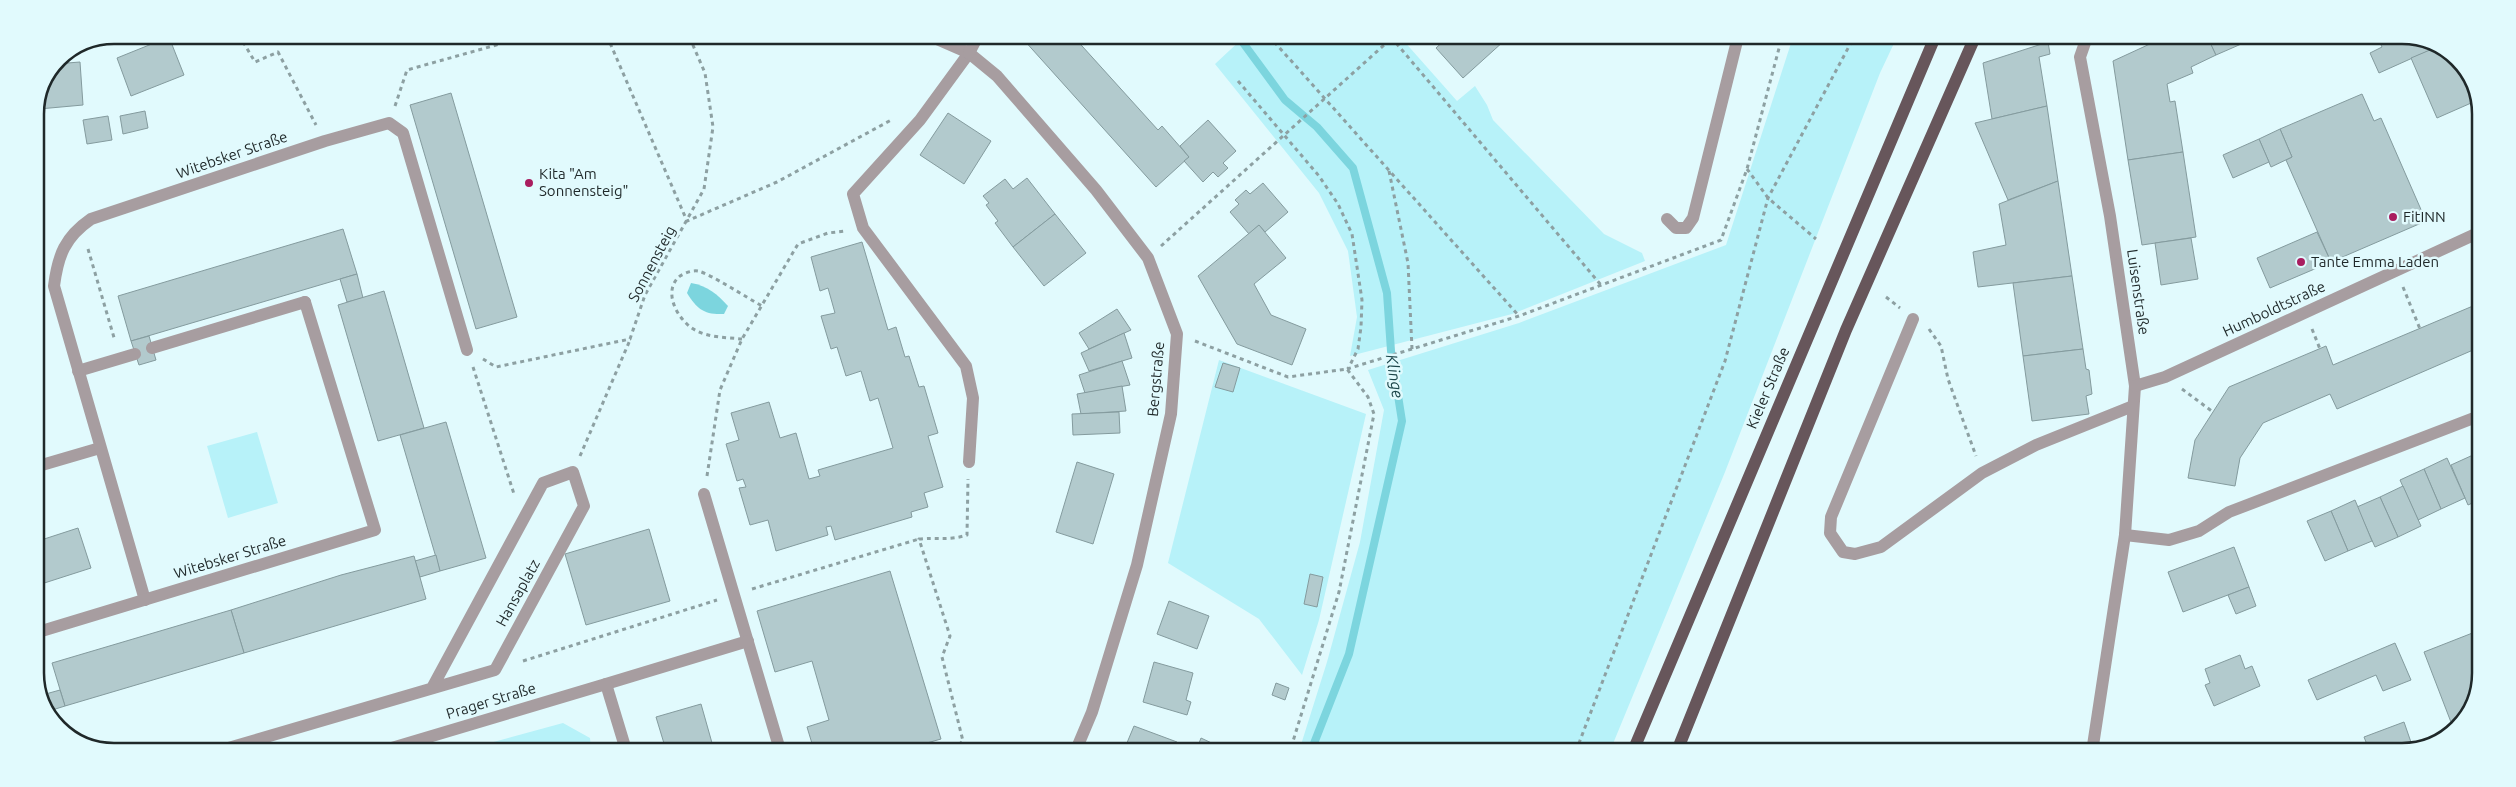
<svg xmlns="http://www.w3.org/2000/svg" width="2516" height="787" viewBox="0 0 2516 787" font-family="Ubuntu,sans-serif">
	<rect width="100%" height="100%" fill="#e1fafd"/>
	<!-- green -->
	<g fill="#b7f2f9">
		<path d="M1245,36L1407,37L1403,40L1457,101L1475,86L1487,105L1493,120L1604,234L1642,253L1645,261L1512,314L1350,356L1357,317L1348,251L1319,193L1215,64Z"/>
		<path d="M1793,37H1897L1880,73L1725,472L1610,751H1299L1327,662L1360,542L1384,410L1368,370L1519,323L1726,245Z"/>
		<path d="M1219,360L1366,414L1319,620L1302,675L1259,619L1168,563Z"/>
		<path d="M257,432L278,503L228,518L207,446Z"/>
		<path d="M563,723L590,738L591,750H464Z"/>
	</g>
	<!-- water -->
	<path fill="#7cd5de" d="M691,283C708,286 717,294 728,306L724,314C704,315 697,309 687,293Z"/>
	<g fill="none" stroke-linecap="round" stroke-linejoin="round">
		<!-- stream -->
		<path stroke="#7cd5de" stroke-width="8" d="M1238,36L1285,100L1317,127L1353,168L1387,293L1391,351L1402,421L1349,654L1311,751"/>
	</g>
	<!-- building -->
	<g fill="#b2cacd" stroke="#849b9e">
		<path d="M1027,36H1073L1158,130L1162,126L1189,157L1156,187L1023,39Z"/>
		<path d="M169,37L184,75L131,96L117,58Z"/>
		<path d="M1448,37H1500L1504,41L1463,78L1436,48Z"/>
		<path d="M2165,37L2208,38L2216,55L2191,67L2193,73L2167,84L2170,102L2175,101L2183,152L2128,160L2113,61Z"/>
		<path d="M2208,38H2255L2216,55Z"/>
		<path d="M2378,38H2423L2437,47L2379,73L2370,53L2382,47Z"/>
		<path d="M2048,42L2050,54L2039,57L2047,106L1992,119L1983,63Z"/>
		<path d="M2437,47L2465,66L2478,100L2437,118L2411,58Z"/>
		<path d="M80,62L83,105L39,109L55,64Z"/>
		<path d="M451,93L517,317L476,329L410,105Z"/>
		<path d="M2362,94L2374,121L2381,118L2426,221L2331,262L2286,160L2292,157L2280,129Z"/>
		<path d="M2047,106L2058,181L2008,200L1975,123Z"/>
		<path d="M145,111L148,128L123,134L120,116Z"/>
		<path d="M948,113L991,141L964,184L920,155Z"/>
		<path d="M108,116L112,140L87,144L83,120Z"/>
		<path d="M1208,120L1236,151L1223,163L1228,168L1218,177L1213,172L1203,182L1184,161L1189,157L1180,146Z"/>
		<path d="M2280,129L2292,157L2271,167L2259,139Z"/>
		<path d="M2259,139L2269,162L2233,178L2223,155Z"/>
		<path d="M2183,152L2196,237L2142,245L2128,160Z"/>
		<path d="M1027,178L1055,214L1013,247L995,223L998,221L986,205L989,203L983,196L1005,179L1013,189Z"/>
		<path d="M2058,181L2072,276L1978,287L1973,252L2006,245L1999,204Z"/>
		<path d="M1263,183L1288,212L1265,232L1259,225L1249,234L1230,212L1239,204L1235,200L1246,190L1250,194Z"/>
		<path d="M1055,214L1086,253L1044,286L1013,247Z"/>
		<path d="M1259,225L1286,258L1254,284L1271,315L1306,329L1292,365L1237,344L1198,276Z"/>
		<path d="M343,229L357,274L131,341L118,296Z"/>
		<path d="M2317,232L2331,262L2270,288L2257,258Z"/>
		<path d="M2191,238L2198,279L2161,285L2155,243Z"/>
		<path d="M862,242L888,330L896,327L905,357L909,356L919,387L924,386L938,433L928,436L943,487L924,493L928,507L911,512L912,517L835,540L831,526L826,527L828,535L776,551L768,520L750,525L739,488L746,487L743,479L737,481L726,444L739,440L731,413L769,402L780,438L796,433L809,479L820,476L818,470L893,448L878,398L870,401L861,371L846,376L837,347L831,349L821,316L835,313L828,288L820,291L811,257Z"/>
		<path d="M357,274L363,298L347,302L340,279Z"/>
		<path d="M2072,276L2083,349L2023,356L2013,283Z"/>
		<path d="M384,291L424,428L378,441L338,305Z"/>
		<path d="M2480,303V347L2337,409L2330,394L2263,423L2240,458L2235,486L2188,478L2195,440L2229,387L2326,346L2333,365Z"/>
		<path d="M1117,309L1131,330L1089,349L1079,333Z"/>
		<path d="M1124,333L1132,358L1089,371L1081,353Z"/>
		<path d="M149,336L156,360L139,365L131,341Z"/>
		<path d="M2083,349L2086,369L2089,370L2092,394L2086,396L2089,414L2032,421L2023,356Z"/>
		<path d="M1122,361L1130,385L1085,393L1079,375Z"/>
		<path d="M1223,363L1240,368L1233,392L1215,387Z"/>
		<path d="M1122,386L1126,411L1081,414L1077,394Z"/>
		<path d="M1119,412L1120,433L1073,435L1072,414Z"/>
		<path d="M446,422L486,558L440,571L400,435Z"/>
		<path d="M2473,455L2479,469V500L2468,505L2451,465Z"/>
		<path d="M2447,458L2465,498L2441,509L2424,469Z"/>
		<path d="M1077,462L1114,474L1093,544L1056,532Z"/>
		<path d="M2424,469L2441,509L2418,520L2400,480Z"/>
		<path d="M2403,486L2421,526L2398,537L2380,497Z"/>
		<path d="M2380,497L2398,537L2375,547L2357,507Z"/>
		<path d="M2355,500L2372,541L2348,551L2331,511Z"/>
		<path d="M2331,511L2348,551L2325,561L2307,521Z"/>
		<path d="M78,528L91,568L35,586V542Z"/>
		<path d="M649,529L670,601L586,625L565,554Z"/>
		<path d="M2234,547L2249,587L2183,612L2168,572Z"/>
		<path d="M436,555L440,571L420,577L415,561Z"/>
		<path d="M414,556L426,599L244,653L231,610L341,575Z"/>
		<path d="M890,571L941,739L902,750H814L807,727L829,720L812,661L775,672L757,611Z"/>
		<path d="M1310,574L1323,577L1317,607L1304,604Z"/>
		<path d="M2249,587L2256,606L2236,614L2228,595Z"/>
		<path d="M1169,601L1209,616L1197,649L1157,634Z"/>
		<path d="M231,610L244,653L65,706L52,663Z"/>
		<path d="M2475,632L2478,641V694L2454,730L2424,652Z"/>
		<path d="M2395,643L2411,680L2383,691L2376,675L2317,700L2308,680Z"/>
		<path d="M2240,655L2245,669L2252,666L2260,686L2214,706L2205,685L2210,683L2205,669Z"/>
		<path d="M1154,662L1193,673L1186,700L1191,702L1187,715L1143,702Z"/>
		<path d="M1276,683L1289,688L1285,700L1272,695Z"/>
		<path d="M60,690L65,706L49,711L42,695Z"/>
		<path d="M701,704L714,750H666L656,717Z"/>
		<path d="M2404,722L2413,748L2403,752H2370L2364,737Z"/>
		<path d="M1134,726L1177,742L1174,751L1124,750Z"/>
		<path d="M1201,738L1218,746L1216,751H1196Z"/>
	</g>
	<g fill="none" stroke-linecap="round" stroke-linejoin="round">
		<!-- path -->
		<g stroke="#8da0a2" stroke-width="3" stroke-dasharray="4 4" stroke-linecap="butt">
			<path d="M239,35L255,62L278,52L316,125"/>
			<path d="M607,36L687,221L777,182L893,119"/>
			<path d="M1269,36L1519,316"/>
			<path d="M1391,37L1601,285"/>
			<path d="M996,43L1008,36"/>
			<path d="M1238,81L1319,176L1338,204L1352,234L1362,300L1361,327L1358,349L1348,369"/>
			<path d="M395,106L407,70L532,35"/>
			<path d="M1747,169L1768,198L1816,239"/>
			<path d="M1389,171L1408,263L1412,349"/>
			<path d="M1161,246L1393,37"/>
			<path d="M88,249L115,341"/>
			<path d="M2403,287L2420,329"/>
			<path d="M1886,297L1900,308"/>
			<path d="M1929,329L1941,346L1948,379L1976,456"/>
			<path d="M2312,329L2320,349"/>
			<path d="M742,339C723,337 699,338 685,322C673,310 665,288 680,276C685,273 692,270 698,271C709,273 749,299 762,306"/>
			<path d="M1195,341L1288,377L1347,369L1368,397L1374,414L1339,592L1290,751"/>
			<path d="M483,359L496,367L630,339L645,295L704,189L713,127L705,73L689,36"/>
			<path d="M473,367L514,494"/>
			<path d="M1347,369L1519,316L1721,240L1747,169L1782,37"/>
			<path d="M2182,389L2213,412"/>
			<path d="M580,456L630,340"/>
			<path d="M707,476L720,390L742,339L798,244L828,233L845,231"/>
			<path d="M752,589L919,539"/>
			<path d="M523,661L717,600"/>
			<path d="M953,750L963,741L942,657L950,636L919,539C938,537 948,541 967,535L968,479"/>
			<path d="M1576,751L1725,361L1768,198L1854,37"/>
		</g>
		<!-- service -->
		<g stroke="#a79da0" stroke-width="12">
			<path d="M1667,219L1676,228H1686L1693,218L1738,37"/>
			<path d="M1913,319L1831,517L1830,533L1843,552L1855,554L1881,547L1982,473L2036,445L2133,406"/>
			<path d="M152,348L305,302"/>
			<path d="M78,371L135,354"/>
			<path d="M969,462L973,398L966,366L863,228L853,194L920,120L969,53"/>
			<path d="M704,494L780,750"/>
			<path d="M606,684L748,641"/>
		</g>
		<!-- pedestrian -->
		<path stroke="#a79da0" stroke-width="12" d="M225,749L495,670L584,506L573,472L543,483L432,688"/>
		<!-- minor -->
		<g stroke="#a79da0" stroke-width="12">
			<path d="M930,36L969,53L997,76L1096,190L1148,258L1177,334L1171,414L1137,565L1092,712L1076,750"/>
			<path d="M2087,37L2080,57L2110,216L2135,386L2125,535L2092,752"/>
			<path d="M969,53L978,36"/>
			<path d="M2135,386L2165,377L2480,232"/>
			<path d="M35,467L100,448"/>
			<path d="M2125,535L2169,540L2199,531L2229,512L2479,416"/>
			<path d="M145,600L54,286C58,255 65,237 91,219L325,141L389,123L403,133L467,350"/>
			<path d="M35,633L375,530L305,302"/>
			<path d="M385,750L606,684L626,750"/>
		</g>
		<!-- primary -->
		<g stroke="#67565b" stroke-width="12">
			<path d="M1633,751L1935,37"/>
			<path d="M1677,751L1846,330L1975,37"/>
		</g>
	</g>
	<!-- markers -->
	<g fill="#a91d5f" stroke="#e1fafd" stroke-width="2">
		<circle cx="529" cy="183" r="5"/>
		<circle cx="2393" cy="217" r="5"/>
		<circle cx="2301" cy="262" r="5"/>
	</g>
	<g text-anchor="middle" stroke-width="5" stroke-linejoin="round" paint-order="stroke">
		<!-- street labels -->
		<g font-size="15" fill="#1f2829" stroke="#e1fafd">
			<text transform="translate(232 155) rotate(-19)" y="5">Witebsker Straße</text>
			<text transform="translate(652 264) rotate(-62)" y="5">Sonnensteig</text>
			<text transform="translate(2138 292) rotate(82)" y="5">Luisenstraße</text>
			<text transform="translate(2274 309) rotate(-25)" y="5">Humboldtstraße</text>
			<text transform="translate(1156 379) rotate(-85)" y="5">Bergstraße</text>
			<text transform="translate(1768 388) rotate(-67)" y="5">Kieler Straße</text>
			<text transform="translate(230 557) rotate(-17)" y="5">Witebsker Straße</text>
			<text transform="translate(518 593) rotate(-61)" y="5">Hansaplatz</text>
			<text transform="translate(491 701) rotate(-17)" y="5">Prager Straße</text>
		</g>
		<!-- poi labels -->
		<g font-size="15" fill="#1f2829" stroke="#e1fafd" text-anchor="start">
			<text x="539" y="179">Kita "Am<tspan x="539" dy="17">Sonnensteig"</tspan></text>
			<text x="2403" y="222">FitINN</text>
			<text x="2311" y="267">Tante Emma Laden</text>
		</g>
		<!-- water labels -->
		<g font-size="16" font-style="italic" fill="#1a4448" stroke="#e1fafd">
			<text transform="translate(1395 376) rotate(81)" y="6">Klinge</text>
		</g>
	</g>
	<!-- crop -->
	<path d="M0 0H2516V787H0ZM114 44H2402A70 70 0 0 1 2472 114V673A70 70 0 0 1 2402 743H114A70 70 0 0 1 44 673V114A70 70 0 0 1 114 44Z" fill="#e1fafd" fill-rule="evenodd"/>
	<path fill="none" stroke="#1f2829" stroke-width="2.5" d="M114 44H2402A70 70 0 0 1 2472 114V673A70 70 0 0 1 2402 743H114A70 70 0 0 1 44 673V114A70 70 0 0 1 114 44Z"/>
</svg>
